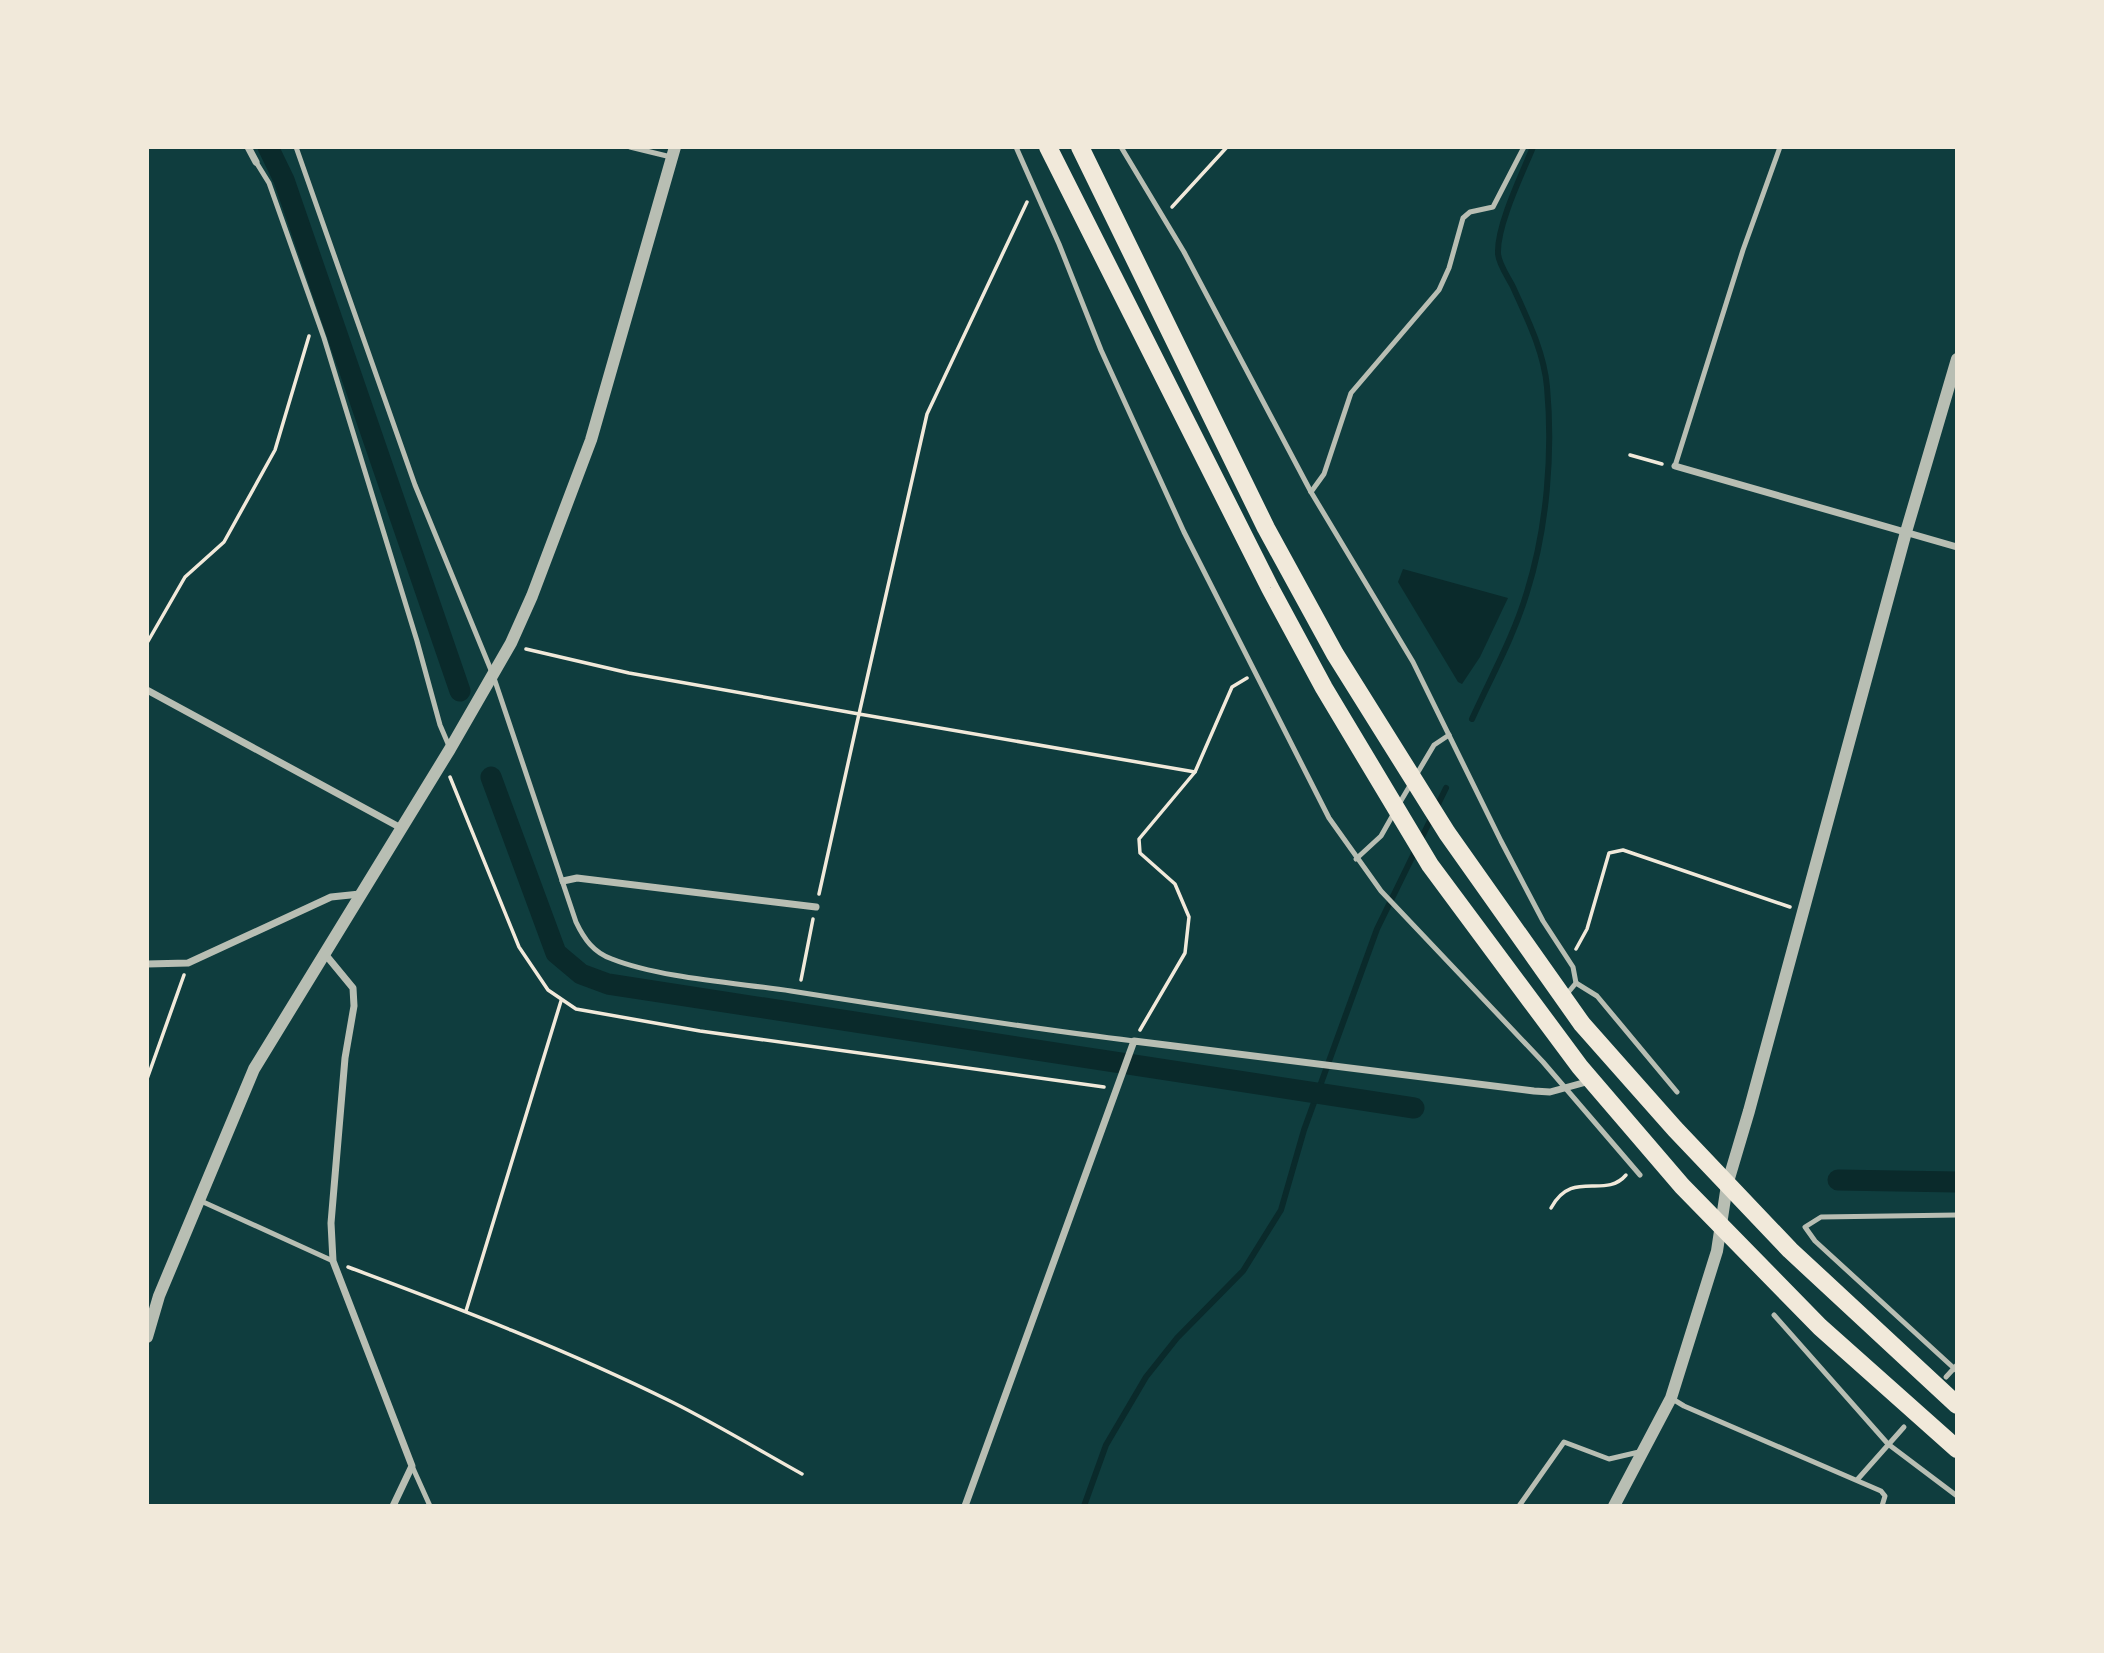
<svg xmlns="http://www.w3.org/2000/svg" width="2104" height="1653" viewBox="0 0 2104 1653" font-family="'Fira Sans Condensed',sans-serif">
	<rect width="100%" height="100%" fill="#0f3d3e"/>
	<!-- water -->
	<path fill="#0a2a2b" d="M1403,569L1508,598L1480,657L1462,684L1458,682L1398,582Z"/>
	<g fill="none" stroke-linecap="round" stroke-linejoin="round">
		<!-- stream -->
		<g stroke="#0a2a2b" stroke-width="6">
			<path d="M1472,719C1491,677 1514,636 1527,592C1547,528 1553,453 1547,387C1544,352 1527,318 1513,287C1508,277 1498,263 1498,253C1497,225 1522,174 1533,147"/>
			<path d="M1084,1506L1106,1445L1146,1377L1177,1338L1243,1271L1281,1210L1304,1130L1377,929L1446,788"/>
		</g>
		<!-- canal -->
		<g stroke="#0a2a2b" stroke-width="21">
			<path d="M268,147L284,180L460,691"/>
			<path d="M491,777L556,953L581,974L608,984L1414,1108"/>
			<path d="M1838,1180L1957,1182"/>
		</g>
		<!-- path -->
		<g stroke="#f1e9da" stroke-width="3.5">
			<path d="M1172,207L1227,147"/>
			<path d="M1630,455L1662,464"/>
			<path d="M147,643L185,577L224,542L275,450L309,336"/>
			<path d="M526,649L629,673L859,714L927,414L1027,202"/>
			<path d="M450,777L519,947L548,990L576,1009L700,1031L1104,1087"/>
			<path d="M819,894L859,714L1195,772"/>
			<path d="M1576,949L1587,929L1609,853L1623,850L1790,907"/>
			<path d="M801,980L813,919"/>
			<path d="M1140,1030L1185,953L1189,917L1175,884L1140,853L1139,839L1195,772L1232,687L1247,678"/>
			<path d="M147,1079L184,975"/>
			<path d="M1551,1208C1572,1168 1605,1200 1626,1175"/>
			<path d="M348,1267C458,1308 567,1350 672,1402C716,1424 759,1450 802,1474"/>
			<path d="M466,1311L561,1001"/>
		</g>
		<!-- service -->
		<g stroke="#b8beb3" stroke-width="5">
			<path d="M296,147L415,485L493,675L576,922C584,939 594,953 612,959C660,978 738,983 791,991C905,1009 1019,1027 1134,1041"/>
			<path d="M630,147L671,157"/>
			<path d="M1016,147L1059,244L1101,350L1184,532L1329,818L1381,891L1543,1062L1640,1175"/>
			<path d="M1121,147L1184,252L1311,492L1413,662L1501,841L1543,921L1573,967L1576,983L1566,995"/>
			<path d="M256,162L269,183L324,338L417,641L440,725L449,746"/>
			<path d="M1675,466L1743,250L1780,147"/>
			<path d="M1311,492L1324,474L1351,393L1439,290L1449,268L1463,218L1470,212L1493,207L1524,147"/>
			<path d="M1399,804L1434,745L1449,735"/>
			<path d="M1356,859L1381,836L1394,813"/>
			<path d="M1576,983L1597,996L1677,1092"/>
			<path d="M201,1201L333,1261"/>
			<path d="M1957,1215L1821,1217L1805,1227L1815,1241L1957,1371"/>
			<path d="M1774,1315L1888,1444L1957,1496"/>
			<path d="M1946,1377L1957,1365"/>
			<path d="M1671,1398L1684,1406L1881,1491L1885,1496L1882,1506"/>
			<path d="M412,1466L430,1506"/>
			<path d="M1857,1480L1904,1427"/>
			<path d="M1519,1506L1564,1442L1609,1459L1639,1452"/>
		</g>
		<!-- minor -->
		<g stroke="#b8beb3" stroke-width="7">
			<path d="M248,147L256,162"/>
			<path d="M1675,466L1957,547"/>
			<path d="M147,690L401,828"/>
			<path d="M563,881L577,878L816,907"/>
			<path d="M325,954L353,988L354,1006L345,1058L331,1223L333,1261L412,1466L393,1506"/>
			<path d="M147,964L188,963L331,897L360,894"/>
			<path d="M965,1506L1134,1041L1534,1091L1550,1092L1590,1081"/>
		</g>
		<!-- tertiary -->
		<g stroke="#b8beb3" stroke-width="12">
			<path d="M147,1337L159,1296L254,1069L450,749L511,643L532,596L591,440L675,147"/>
			<path d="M1614,1506L1671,1398L1717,1251L1727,1185L1749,1111L1906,532L1957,359"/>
		</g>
		<!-- trunk -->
		<g stroke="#f1e9da" stroke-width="18">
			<path d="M1048,147L1270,588L1324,688L1430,865L1580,1067L1682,1186L1820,1327L1957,1449"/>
			<path d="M1080,147L1266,528L1335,654L1447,833L1582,1024L1675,1129L1790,1250L1957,1405"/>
		</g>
	</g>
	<!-- border -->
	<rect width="2104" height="1653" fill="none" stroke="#f1e9da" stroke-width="298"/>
</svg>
